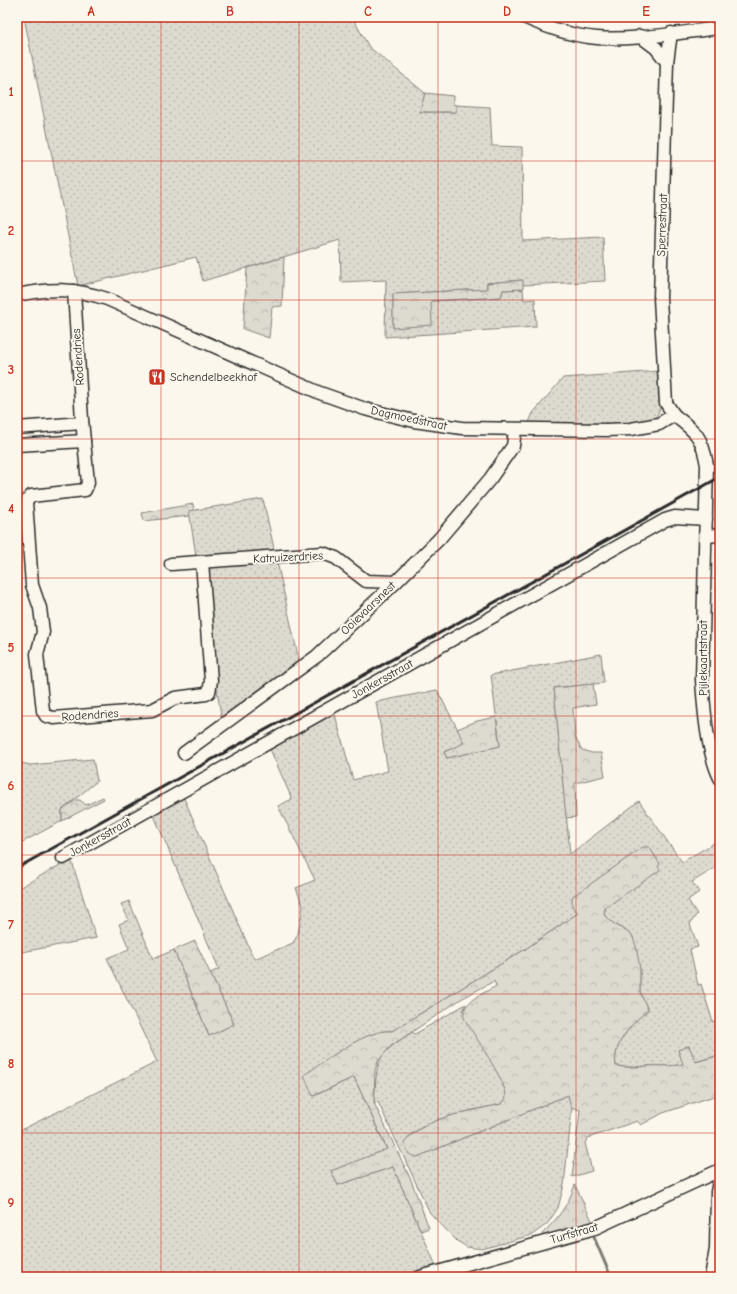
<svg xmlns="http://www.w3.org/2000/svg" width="737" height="1294" viewBox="0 0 737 1294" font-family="'Comic Neue',sans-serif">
	<defs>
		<pattern id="grass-dots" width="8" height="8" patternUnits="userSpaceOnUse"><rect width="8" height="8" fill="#dddad0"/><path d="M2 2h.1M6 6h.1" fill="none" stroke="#bebbb3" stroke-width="1.8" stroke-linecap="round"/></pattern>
		<pattern id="forest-crowns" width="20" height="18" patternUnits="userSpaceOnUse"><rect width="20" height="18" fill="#dddad0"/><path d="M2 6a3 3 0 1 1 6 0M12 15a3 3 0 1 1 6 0" fill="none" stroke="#bebbb3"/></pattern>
	</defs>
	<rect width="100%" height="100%" fill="#fbf7ec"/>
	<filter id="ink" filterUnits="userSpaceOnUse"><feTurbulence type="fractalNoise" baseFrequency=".025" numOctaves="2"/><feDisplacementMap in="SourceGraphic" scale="8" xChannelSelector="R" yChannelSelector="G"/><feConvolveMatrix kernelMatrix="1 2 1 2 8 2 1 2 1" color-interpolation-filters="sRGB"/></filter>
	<g filter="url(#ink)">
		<!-- grass -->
		<g fill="url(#grass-dots)" stroke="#84827e">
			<path d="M24,17H352L369,47L425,93L420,112H456V105L490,107L492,146L522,147L523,241L603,237L605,281L523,285L522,280L487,283V289L393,294V328L431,301L501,297L503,290L523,289L524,300L535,299L536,327L385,337L386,280L341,282L340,240L203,281L196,257L78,286Z"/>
			<path d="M659,371L660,409C657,419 650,421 641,424L527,427L533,413L563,378Z"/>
			<path d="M263,499L300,665L222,722L189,511Z"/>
			<path d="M601,654L604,683L554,688L570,854L639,801L682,862L714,843L720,852V865L692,882L699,892L688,900L697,914L690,924L698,947L690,949L698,985L701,984L713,1022L720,1020V1055L695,1062L689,1046L678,1050L684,1064C671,1067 661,1065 648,1066C637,1067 628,1068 616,1066C612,1044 632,1023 648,1010L640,992V969L625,930L613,923L604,915L605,908L620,897L578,913L527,948L392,1031C368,1028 326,1062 305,1075L314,1096L354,1077L387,1150L331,1171L338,1185L393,1167L437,1268L408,1277H17V1132L157,1062L107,958L129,949L119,924L129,920L121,904L129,901L153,959L174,950L209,1036L234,1024L210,973L219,969L153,813L183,796L254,959L293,943L298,934L303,906L296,888L315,880L278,806L292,799L270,749L334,711L353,780L388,771L376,702L437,690L465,743L444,752L447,758L500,746L491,675Z"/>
			<path d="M93,759L97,781L62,810V821L17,845V762L30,765Z"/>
			<path d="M71,859L96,938L17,953V889Z"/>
			<path d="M466,1004L463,1011C475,1033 501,1071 506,1094C507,1099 504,1101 501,1104C471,1111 432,1116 408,1137L417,1157L568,1095L572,1108L564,1185L558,1208L547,1224L532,1235L482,1249L467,1247L457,1241L430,1213L378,1102L374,1103C378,1058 373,1058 412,1032L415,1034Z"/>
		</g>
		<!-- forest -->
		<g fill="url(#forest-crowns)" stroke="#84827e">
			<path d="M425,93L453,96V104L456,105V112H420Z"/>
			<path d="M284,257L282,306L272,307L269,338L243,329L247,268Z"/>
			<path d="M523,280V289L503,290L501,297L431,301L432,325L393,328V294L487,289V283Z"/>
			<path d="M193,504L194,510L189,511V516L144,521L142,513Z"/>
			<path d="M593,684L596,704L573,708L575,737L582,750L592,753H601L605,776L575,783L576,817L566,818L554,688Z"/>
			<path d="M496,717L500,746L447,758L444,752L464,743L457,729L477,721Z"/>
			<path d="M103,797L104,799L62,821V810L76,800H80L86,805Z"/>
			<path d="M643,847H649L660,864L658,866L660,870L605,908L604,915L613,923L632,935L636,946L640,969V992L648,1010C632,1023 612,1044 616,1066C628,1068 637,1067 648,1066C660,1065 671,1067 683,1064L678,1050L689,1046L696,1062L720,1055V1094L663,1113L641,1125L637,1121L588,1138L585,1143L592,1171L572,1177L580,1110L571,1107L568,1095L417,1157L409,1154L404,1143C425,1116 470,1112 501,1104C503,1102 506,1100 506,1096C507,1083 472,1032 464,1018C461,1001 483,994 496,986L494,981L461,999L391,1046L378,1061L375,1070L374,1103L411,1180L429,1228L421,1231L393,1167L338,1185L331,1171L387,1149L354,1077L313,1096L304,1075C326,1061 367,1028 392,1031L527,948L578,913L572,906V897Z"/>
			<path d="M195,941L234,1024L209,1036L174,950Z"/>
			<path d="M575,1185L594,1225L543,1238L542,1234C558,1218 567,1207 575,1185Z"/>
		</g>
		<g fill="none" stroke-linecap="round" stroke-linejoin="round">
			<!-- stream -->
			<path stroke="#7b7a75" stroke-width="3" d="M593,1235L611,1277"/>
			<!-- minor casing -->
			<g stroke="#2b2b2b" stroke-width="15">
				<g id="minor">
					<path d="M524,17C546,27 572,36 597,38C634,41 682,32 720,28"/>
					<path d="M671,33L667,62L660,298L666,403L674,415"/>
					<path d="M640,36L656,48L667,62"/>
					<path d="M74,291L82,420L88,483L85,490L31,496L26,502L32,585L40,608L43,632L37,654L43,711L46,716L54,718L152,710L175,698L206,694L209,692L211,681L202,562"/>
					<path d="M17,295C50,288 74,288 107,299L320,393L365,409L414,421L462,428L607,430L631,429L659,424L674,415C696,432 702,436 707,465L702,680C704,710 707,751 720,778"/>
					<path d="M17,428L82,423"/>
					<path d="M17,445L84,441"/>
					<path d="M706,536L720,535"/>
					<path d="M171,564L323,553L336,558L366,581L396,582"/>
					<path d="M184,753L317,656L396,582L439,539L490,479L513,446L515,430"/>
					<path d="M63,858L665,520L675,517L706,519"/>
					<path d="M420,1277L595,1228L720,1170"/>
					<path d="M711,1277L716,1249L717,1192L720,1176"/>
				</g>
			</g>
			<!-- minor -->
			<use href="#minor" stroke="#fbf7ec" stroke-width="12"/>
			<!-- rail -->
			<path stroke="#2b2b2b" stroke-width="3" d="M17,868L720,477"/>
		</g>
	</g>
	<!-- grid -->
	<path fill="none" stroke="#c8321e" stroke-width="1" stroke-opacity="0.55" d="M161,17V1277M299,17V1277M438,17V1277M576,17V1277M17,161H720M17,300H720M17,439H720M17,578H720M17,716H720M17,855H720M17,994H720M17,1133H720"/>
	<!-- icons -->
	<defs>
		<g id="restaurant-square" transform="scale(0.9)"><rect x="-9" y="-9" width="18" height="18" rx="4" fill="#c8321e" stroke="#fbf7ec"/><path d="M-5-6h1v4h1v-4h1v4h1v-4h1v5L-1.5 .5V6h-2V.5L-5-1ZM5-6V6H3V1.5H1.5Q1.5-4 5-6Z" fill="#fff"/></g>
	</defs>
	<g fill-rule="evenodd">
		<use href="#restaurant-square" x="157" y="377"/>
	</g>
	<g text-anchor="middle" stroke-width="4" stroke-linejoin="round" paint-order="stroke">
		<!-- street labels -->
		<g font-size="12" fill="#2b2b2b" stroke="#fbf7ec">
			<text transform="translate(662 225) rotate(-88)" y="4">Sperrestraat</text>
			<text transform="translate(78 357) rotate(-94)" y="4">Rodendries</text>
			<text transform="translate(409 418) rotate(12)" y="4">Dagmoedstraat</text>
			<text transform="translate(288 557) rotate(-3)" y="4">Katruizerdries</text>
			<text transform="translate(368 608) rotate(-44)" y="4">Ooievaarsnest</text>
			<text transform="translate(703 658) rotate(-90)" y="4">Pijlekaartstraat</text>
			<text transform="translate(382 679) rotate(-29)" y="4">Jonkersstraat</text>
			<text transform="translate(90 715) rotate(-4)" y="4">Rodendries</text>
			<text transform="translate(100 837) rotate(-29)" y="4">Jonkersstraat</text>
			<text transform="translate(574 1233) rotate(-16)" y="4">Turfstraat</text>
		</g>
		<!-- poi labels -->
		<g font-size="12" fill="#2b2b2b" stroke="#fbf7ec" text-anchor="start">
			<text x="170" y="381">Schendelbeekhof</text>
		</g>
	</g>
	<!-- margin -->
	<rect width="737" height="1294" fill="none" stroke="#fbf7ec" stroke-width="44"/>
	<rect x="22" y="22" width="693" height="1250" fill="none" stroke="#c8321e" stroke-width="1.5"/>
	<g font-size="13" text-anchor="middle" font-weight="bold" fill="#c8321e">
		<text x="91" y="16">A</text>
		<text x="230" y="16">B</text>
		<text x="368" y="16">C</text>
		<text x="507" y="16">D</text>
		<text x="646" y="16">E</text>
		<text x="11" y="96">1</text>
		<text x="11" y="235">2</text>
		<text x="11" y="374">3</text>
		<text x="11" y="513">4</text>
		<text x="11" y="652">5</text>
		<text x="11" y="790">6</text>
		<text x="11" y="929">7</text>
		<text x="11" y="1068">8</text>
		<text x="11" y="1207">9</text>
	</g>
</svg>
